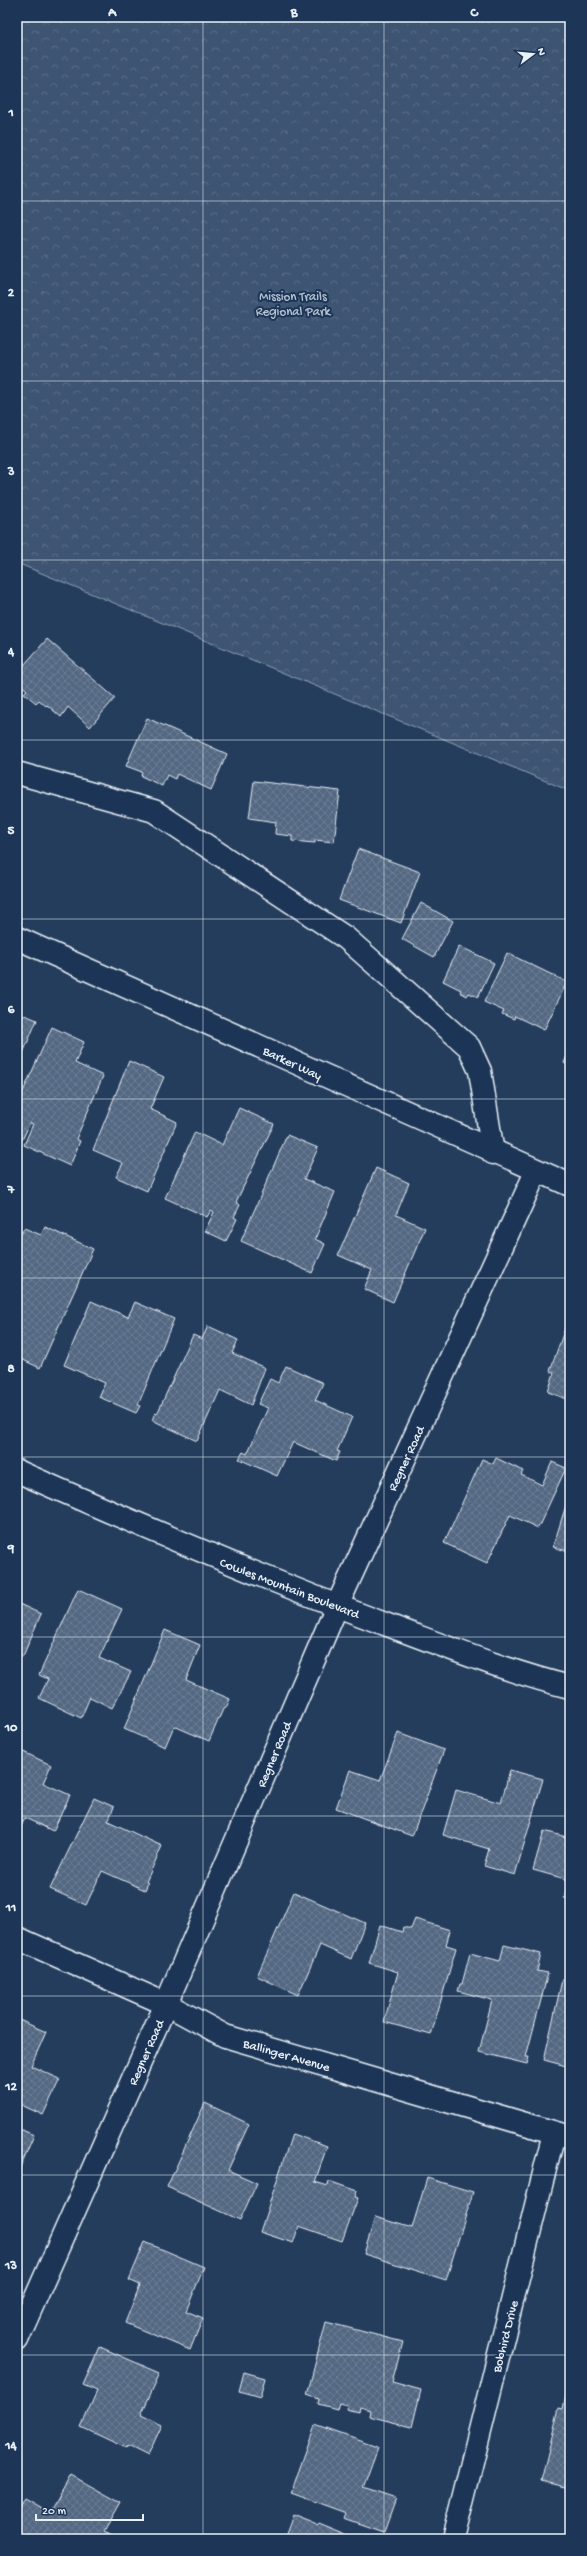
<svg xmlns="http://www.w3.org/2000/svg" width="587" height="2556" viewBox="0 0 587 2556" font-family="'Gochi Hand',sans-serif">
	<defs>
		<pattern id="park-crowns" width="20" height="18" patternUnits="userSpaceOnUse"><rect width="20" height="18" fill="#3e5472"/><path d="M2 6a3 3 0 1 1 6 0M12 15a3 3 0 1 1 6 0" fill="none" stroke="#5a6d87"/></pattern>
		<pattern id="building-cross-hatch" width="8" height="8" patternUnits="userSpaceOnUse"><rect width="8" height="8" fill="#536782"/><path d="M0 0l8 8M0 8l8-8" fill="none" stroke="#6c7d94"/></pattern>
	</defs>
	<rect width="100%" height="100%" fill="#253d5d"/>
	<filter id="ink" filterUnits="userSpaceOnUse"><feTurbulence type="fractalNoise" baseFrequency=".025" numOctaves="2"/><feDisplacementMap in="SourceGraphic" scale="8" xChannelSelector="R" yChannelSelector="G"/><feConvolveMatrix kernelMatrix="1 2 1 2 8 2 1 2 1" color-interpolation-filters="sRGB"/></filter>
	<g filter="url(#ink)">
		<!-- park -->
		<path fill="url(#park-crowns)" stroke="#93a2b5" d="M17,17H570V791L17,563Z"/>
		<!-- building -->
		<g fill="url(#building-cross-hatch)" stroke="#e8f1f8">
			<path d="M47,639L115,698L90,727L68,707L61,717L47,705L46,706L39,700L36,703L24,693L27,690L17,681V673Z"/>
			<path d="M147,718L227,754L211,790L177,774L175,779L167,775L162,786L141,776L142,772L126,766Z"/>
			<path d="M254,781L340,791L334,842L315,840V843L292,841V836L275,834L276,822L249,818Z"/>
			<path d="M358,849L420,872L401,923L339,900Z"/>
			<path d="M421,903L453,921L434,957L402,939Z"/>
			<path d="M459,946L494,963L478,997L469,993L467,996L460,992L461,990L443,981Z"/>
			<path d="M507,953L567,982L544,1030L515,1016L514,1019L502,1014L504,1011L484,1002Z"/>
			<path d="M17,1012L37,1020L20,1060L17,1061Z"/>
			<path d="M52,1027L84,1042L75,1063L103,1076L76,1139L80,1141L70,1166L24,1145L33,1124L30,1123L22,1140L17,1138V1105Z"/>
			<path d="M570,1049V1066L564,1063Z"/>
			<path d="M129,1061L164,1077L150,1109L177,1122L147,1191L116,1177L123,1163L93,1150Z"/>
			<path d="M239,1108L274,1124L236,1202L240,1205L234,1217L237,1219L226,1241L205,1231L214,1212L211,1210L207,1217L165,1198L195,1132L222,1145Z"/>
			<path d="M287,1135L318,1148L304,1179L335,1192L315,1239L325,1244L312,1273L241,1241Z"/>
			<path d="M376,1168L409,1183L396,1215L425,1228L393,1302L364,1289L372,1270L338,1255Z"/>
			<path d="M45,1227L93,1249L40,1368L17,1357V1243L24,1228L41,1235Z"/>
			<path d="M91,1301L128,1317L135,1302L174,1319L138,1405L140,1406L136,1413L99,1397L105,1383L64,1365Z"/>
			<path d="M570,1314V1400L548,1392L554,1373L550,1371Z"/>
			<path d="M208,1326L238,1340L232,1353L265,1368L251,1405L220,1390L197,1441L152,1420L155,1413L157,1414L193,1335L202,1339Z"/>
			<path d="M286,1366L323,1383L315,1400L352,1417L337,1451L340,1452L336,1461L293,1442L277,1476L239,1459L243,1452L247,1454L268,1408L258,1404L270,1379L278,1383Z"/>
			<path d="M496,1458L523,1471L521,1475L542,1485L552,1462L566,1468L538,1528L510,1515L487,1563L444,1543L482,1459L493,1464Z"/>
			<path d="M567,1502L570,1503V1552L553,1547Z"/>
			<path d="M78,1589L122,1609L99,1658L131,1672L112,1708L90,1697L81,1718L39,1698L48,1679L39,1675Z"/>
			<path d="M17,1603L41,1614L23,1656L17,1654Z"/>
			<path d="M165,1630L200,1645L186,1680L230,1699L226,1708L224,1707L209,1741L174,1726L165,1747L124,1729Z"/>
			<path d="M398,1733L444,1750L412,1836L336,1808L350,1770L380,1780Z"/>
			<path d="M17,1749L51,1765L43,1783L70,1795L53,1831L25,1818L17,1835Z"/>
			<path d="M510,1770L543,1779L515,1875L484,1866L489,1849L443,1835L456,1790L501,1803Z"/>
			<path d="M94,1798L114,1807L108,1821L162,1846L146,1882L148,1883L145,1890L102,1871L86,1905L50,1889Z"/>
			<path d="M544,1831L570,1838V1899L564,1898L569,1880L533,1870Z"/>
			<path d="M294,1892L365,1923L351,1959L320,1945L298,1995L257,1976Z"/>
			<path d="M415,1919L450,1930L446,1945L456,1948L431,2035L384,2022L398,1972L369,1963L380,1925L402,1932L403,1927L411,1929Z"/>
			<path d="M504,1945L541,1954L537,1971L548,1973L526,2057H529L527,2064L479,2052L492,2000L458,1991L460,1984H462L470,1953L500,1961Z"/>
			<path d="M570,1963V2067L544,2060L562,1980L566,1981Z"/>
			<path d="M17,2019L46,2032L31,2066L60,2079L43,2115L17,2103Z"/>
			<path d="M205,2103L249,2124L228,2170L257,2183L240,2220L167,2187Z"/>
			<path d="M17,2128L34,2135L18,2172H17Z"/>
			<path d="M292,2134L327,2146L315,2182L328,2186L329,2181L357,2191L355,2197L358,2198L342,2241L299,2226L293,2243L260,2232Z"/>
			<path d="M427,2178L473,2192L446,2280L364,2254L375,2217L412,2228Z"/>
			<path d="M145,2242L204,2267L186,2311L203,2318L190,2350L125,2323L140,2285L129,2280Z"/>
			<path d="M326,2322L403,2342L392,2382L421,2390L412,2427L369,2416L370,2410L359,2407L358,2412L346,2409L347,2405L339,2403L337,2409L318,2404L319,2399L307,2395Z"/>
			<path d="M100,2347L160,2373L141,2415L162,2425L148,2455L128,2445L126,2448L81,2427L97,2391L83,2385Z"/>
			<path d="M244,2372L265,2378L260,2397L239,2391Z"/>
			<path d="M567,2390L570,2391V2488L541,2481L559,2408L563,2409Z"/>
			<path d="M315,2425L378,2447L363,2488L396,2499L384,2532L344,2518L346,2513L291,2493Z"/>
			<path d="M71,2475L121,2503L105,2531L119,2539H22L17,2536V2511L24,2498L50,2513Z"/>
			<path d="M294,2516L317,2525L319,2523L358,2539H285Z"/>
		</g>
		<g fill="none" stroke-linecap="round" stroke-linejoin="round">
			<!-- minor casing -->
			<g stroke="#e8f1f8" stroke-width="25">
				<g id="minor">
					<path d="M17,773L154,811L346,938L469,1047L480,1071L493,1153"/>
					<path d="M17,938L570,1185"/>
					<path d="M17,1471C141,1526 266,1580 393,1627C452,1649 509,1672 570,1687"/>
					<path d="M17,1938L166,2004L225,2036L570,2137"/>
					<path d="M17,2340L166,2004L337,1606L536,1172"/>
					<path d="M453,2539L554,2133"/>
				</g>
			</g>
			<!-- minor -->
			<use href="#minor" stroke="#1d3557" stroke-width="22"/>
		</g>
	</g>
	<!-- grid -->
	<path fill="none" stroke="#e8f1f8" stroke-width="1" stroke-opacity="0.55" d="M203,17V2539M384,17V2539M17,201H570M17,381H570M17,560H570M17,740H570M17,919H570M17,1099H570M17,1278H570M17,1457H570M17,1637H570M17,1816H570M17,1996H570M17,2175H570M17,2355H570"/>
	<g text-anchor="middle" stroke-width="4" stroke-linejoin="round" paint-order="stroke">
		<!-- park labels -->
		<g font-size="13" fill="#b5c2d0" stroke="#1d3557">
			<text x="293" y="300">Mission Trails<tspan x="293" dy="15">Regional Park</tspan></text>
		</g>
		<!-- street labels -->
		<g font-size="13" fill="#e8f1f8" stroke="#1d3557">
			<text transform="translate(293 1062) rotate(25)" y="5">Barker Way</text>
			<text transform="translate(405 1458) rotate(-65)" y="5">Regner Road</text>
			<text transform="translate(290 1587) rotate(21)" y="5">Cowles Mountain Boulevard</text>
			<text transform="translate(273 1754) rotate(-67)" y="5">Regner Road</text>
			<text transform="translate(145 2052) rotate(-66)" y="5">Regner Road</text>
			<text transform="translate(287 2054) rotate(16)" y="5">Ballinger Avenue</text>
			<text transform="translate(504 2336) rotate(-76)" y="5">Bobhird Drive</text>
		</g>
	</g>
	<!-- margin -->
	<rect width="587" height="2556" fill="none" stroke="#1d3557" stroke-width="44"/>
	<!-- north arrow -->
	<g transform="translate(533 54) rotate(74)" stroke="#1d3557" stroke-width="3" paint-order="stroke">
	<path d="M0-3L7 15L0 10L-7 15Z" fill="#e8f1f8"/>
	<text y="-6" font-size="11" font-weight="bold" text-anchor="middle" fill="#e8f1f8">N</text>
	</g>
	<!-- scale -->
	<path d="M36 2514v6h107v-6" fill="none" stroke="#e8f1f8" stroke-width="2"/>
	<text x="42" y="2514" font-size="12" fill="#e8f1f8" stroke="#1d3557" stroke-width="3" paint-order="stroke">20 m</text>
	<rect x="22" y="22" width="543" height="2512" fill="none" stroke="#e8f1f8" stroke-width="1.5"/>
	<g font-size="13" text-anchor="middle" font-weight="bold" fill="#e8f1f8">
		<text x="112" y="16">A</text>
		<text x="294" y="16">B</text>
		<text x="474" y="16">C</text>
		<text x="11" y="116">1</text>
		<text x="11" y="296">2</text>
		<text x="11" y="475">3</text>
		<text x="11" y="655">4</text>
		<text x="11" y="834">5</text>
		<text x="11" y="1013">6</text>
		<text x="11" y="1193">7</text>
		<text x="11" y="1372">8</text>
		<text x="11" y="1552">9</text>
		<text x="11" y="1731">10</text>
		<text x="11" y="1911">11</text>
		<text x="11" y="2090">12</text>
		<text x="11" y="2269">13</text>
		<text x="11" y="2449">14</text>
	</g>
</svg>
